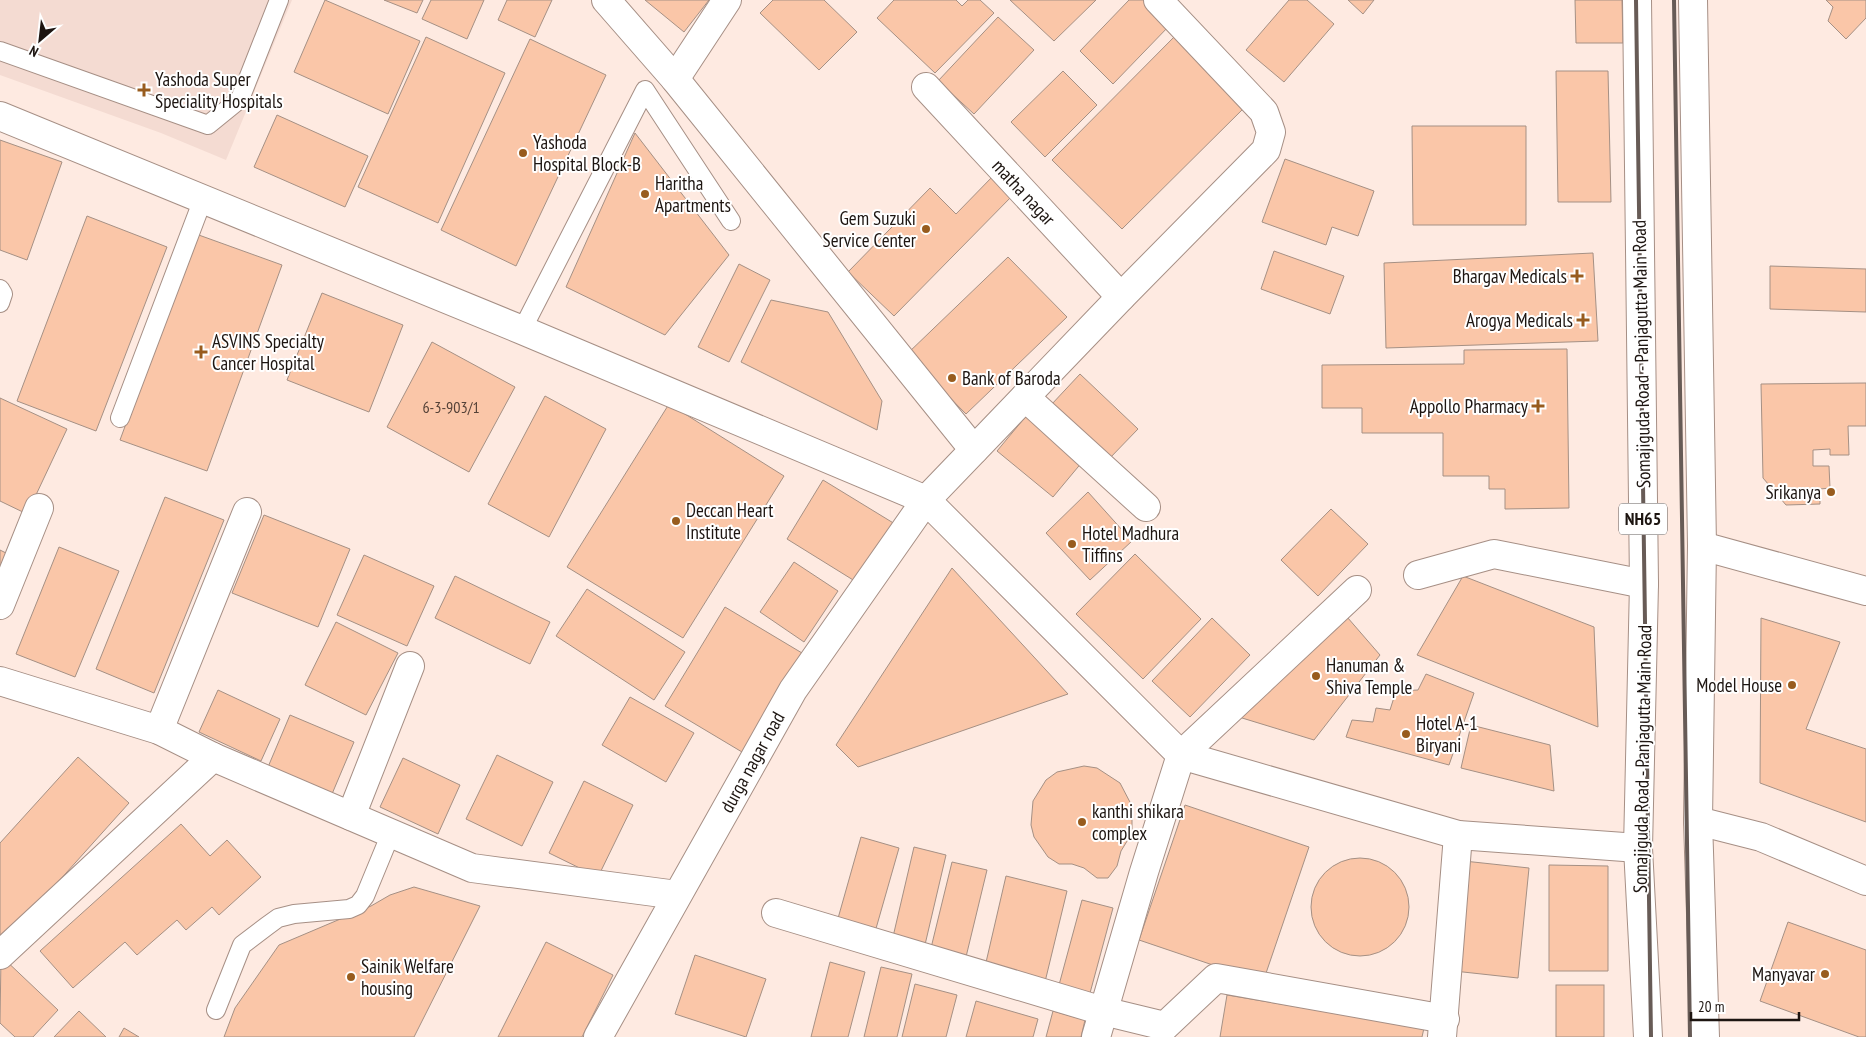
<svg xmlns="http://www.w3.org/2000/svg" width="1866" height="1037" viewBox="0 0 1866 1037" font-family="'PT Sans Narrow',sans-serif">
	<rect width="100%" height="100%" fill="#feeae1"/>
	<!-- medical -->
	<path fill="#f4dbd2" d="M0,0H292L226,160L161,133L0,75Z"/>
	<!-- building -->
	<g fill="#fac6a8" stroke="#a59084">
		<path d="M325,0L420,41L388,114L294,72Z"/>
		<path d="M384,0H423L417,13Z"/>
		<path d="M431,0H484L467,39L422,19Z"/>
		<path d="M507,0H552L535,37L498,20Z"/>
		<path d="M645,0H709L684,32Z"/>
		<path d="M773,0H824L857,32L819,70L760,13Z"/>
		<path d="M894,0H956L962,6L968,0H980L994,13L935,73L877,18Z"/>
		<path d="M1010,0H1096L1054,41Z"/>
		<path d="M1129,0H1144L1170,25L1113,84L1080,51Z"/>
		<path d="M1289,0H1307L1334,24L1284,82L1246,50Z"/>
		<path d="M1348,0H1374L1363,14Z"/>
		<path d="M1575,0H1622L1623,43H1576Z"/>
		<path d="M1826,0H1866V18L1846,39L1828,21L1833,7Z"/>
		<path d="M998,17L1034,50L974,114L938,81Z"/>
		<path d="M1178,33L1249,103L1122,229L1052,160Z"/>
		<path d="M426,37L505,73L438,223L358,187Z"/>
		<path d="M530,39L606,75L516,266L441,230Z"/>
		<path d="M1063,71L1097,105L1045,157L1011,122Z"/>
		<path d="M1556,71H1608L1611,202H1558Z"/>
		<path d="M277,115L368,156L345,207L254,167Z"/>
		<path d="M1412,126H1526V225H1413Z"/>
		<path d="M635,133L729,255L665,335L566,287Z"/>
		<path d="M0,140L62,162L27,260L0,250Z"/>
		<path d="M1285,159L1374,191L1358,236L1332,227L1326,245L1262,222Z"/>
		<path d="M994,175L1014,194L894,316L848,272L930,188L956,214Z"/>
		<path d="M87,216L167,247L96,431L17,401Z"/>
		<path d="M196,234L282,265L207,471L120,440Z"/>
		<path d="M1274,251L1344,276L1330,314L1261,289Z"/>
		<path d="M1593,253L1598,341L1386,348L1384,263Z"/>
		<path d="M1008,257L1067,317L966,414L907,354Z"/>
		<path d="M739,264L770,280L729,362L698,347Z"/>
		<path d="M1770,266L1866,269V312L1770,309Z"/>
		<path d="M322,293L403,325L369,412L287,380Z"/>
		<path d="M771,300L828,312L882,401L877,430L741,362Z"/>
		<path d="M432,342L515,387L469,472L387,427Z"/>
		<path d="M1567,349L1569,508L1505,509V489H1489V476H1443V433H1362V408H1322V365L1464,364V350Z"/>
		<path d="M1080,374L1138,429L1108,460L1051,405Z"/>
		<path d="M1866,383V426H1848L1849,455H1830V449L1813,450V466H1829L1830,488L1820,489V504L1786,505L1763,478L1761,384Z"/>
		<path d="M545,396L606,429L549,537L488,504Z"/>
		<path d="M0,398L67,429L27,514L0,501Z"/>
		<path d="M669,404L784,476L683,638L567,567Z"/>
		<path d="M1027,415L1083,461L1053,497L997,451Z"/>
		<path d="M823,480L895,524L858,583L787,539Z"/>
		<path d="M1088,492L1132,541L1090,580L1046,533Z"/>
		<path d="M165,497L224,520L154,693L96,669Z"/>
		<path d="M1331,509L1368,544L1318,596L1281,560Z"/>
		<path d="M264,515L350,549L318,627L232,593Z"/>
		<path d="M59,547L119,571L75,677L16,654Z"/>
		<path d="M0,550L10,555L0,577Z"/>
		<path d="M1135,554L1201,619L1143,679L1076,614Z"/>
		<path d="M364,555L434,586L407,646L337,615Z"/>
		<path d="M794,562L838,591L804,642L760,612Z"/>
		<path d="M952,568L1068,694L858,767L836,745Z"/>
		<path d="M455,576L550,622L530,664L435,618Z"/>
		<path d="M1463,576L1594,627L1598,727L1417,655Z"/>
		<path d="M587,589L685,652L654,700L556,636Z"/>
		<path d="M725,607L802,653L742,752L665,706Z"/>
		<path d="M1341,610L1380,655L1314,740L1229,714Z"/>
		<path d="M1212,618L1250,655L1190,717L1152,681Z"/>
		<path d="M1761,618L1840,642L1806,729L1866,749V822L1760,783Z"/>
		<path d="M336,622L398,653L366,715L305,685Z"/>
		<path d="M1426,674L1474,693L1449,765L1346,737L1352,720L1373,722L1376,708L1390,710L1396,691L1418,690Z"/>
		<path d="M218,690L280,719L261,761L199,732Z"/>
		<path d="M630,697L694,733L666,782L602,745Z"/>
		<path d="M290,715L354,742L332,794L268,767Z"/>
		<path d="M1471,725L1550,745L1554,791L1461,768Z"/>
		<path d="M497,755L553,782L522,846L466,819Z"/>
		<path d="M78,757L129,803L4,942L0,939V843Z"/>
		<path d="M403,758L460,785L438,834L380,807Z"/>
		<path d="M1084,766L1097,768L1120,783L1132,806V833L1121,851L1117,866L1108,878H1097L1084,868L1072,864H1059L1048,857L1034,837L1031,825L1033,801L1046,780L1057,772Z"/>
		<path d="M584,781L633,805L598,877L549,853Z"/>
		<path d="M1185,805L1309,847L1263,982L1139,940Z"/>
		<path d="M181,824L210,856L227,840L261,877L219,915L212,907L186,930L177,920L137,955L125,942L73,988L40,951Z"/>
		<path d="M861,837L899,848L873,939L835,929Z"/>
		<path d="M914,847L946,855L924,949L892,941Z"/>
		<circle cx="1360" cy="907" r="49"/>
		<path d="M1464,861L1529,868L1518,978L1454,971Z"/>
		<path d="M952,862L987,870L965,961L930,952Z"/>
		<path d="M1549,865L1608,866V971H1549Z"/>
		<path d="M1006,876L1067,891L1044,986L984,971Z"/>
		<path d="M414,887L480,906L414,1037H224L235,1008L279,945L371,906L390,895Z"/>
		<path d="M1082,900L1113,908L1090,993L1059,985Z"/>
		<path d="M1788,922L1866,950V1037H1859L1760,1001Z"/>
		<path d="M546,942L613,975L582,1037H498Z"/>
		<path d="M695,955L766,979L746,1037L675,1014Z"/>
		<path d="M1,956L58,1010L33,1037H15L0,1023Z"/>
		<path d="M830,962L865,972L848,1037H811Z"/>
		<path d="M881,967L912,974L897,1037H864Z"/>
		<path d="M915,984L957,995L946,1037H902Z"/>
		<rect x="1556" y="985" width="48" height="52"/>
		<path d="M1227,995L1424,1028L1422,1037H1220Z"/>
		<path d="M976,1001L1038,1019L1033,1037H966Z"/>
		<path d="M79,1011L106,1037H54Z"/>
		<path d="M1053,1011L1085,1020L1081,1037H1046Z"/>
		<path d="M124,1028L139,1037H119Z"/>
	</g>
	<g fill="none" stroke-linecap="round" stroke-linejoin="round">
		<!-- service casing -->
		<g stroke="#a68f85" stroke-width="20">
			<g id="service">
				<path d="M0,51L208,125L240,99L279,0"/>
				<path d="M0,289L3,294L0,303"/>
				<path d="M522,330L645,90L731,221"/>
				<path d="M120,418L203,199"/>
				<path d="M216,1010L242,945L267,926L278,918L294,914L349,909L358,905L365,896L391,833"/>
			</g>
		</g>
		<!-- minor casing -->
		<g stroke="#a68f85" stroke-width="30">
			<g id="minor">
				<path d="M606,0L675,79L974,450"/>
				<path d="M675,79L727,0"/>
				<path d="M926,87L1121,297"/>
				<path d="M0,116L522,330L926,500L1181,755L1458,835L1638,848"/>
				<path d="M1025,397L1146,507"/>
				<path d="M1418,575L1494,554L1644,584"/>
				<path d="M0,605L39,508"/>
				<path d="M0,681L159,730L213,757L472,868L677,895"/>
				<path d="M159,730L247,512"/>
				<path d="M351,816L410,666"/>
				<path d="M1698,821L1761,837L1866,881"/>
				<path d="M776,913L1103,1011L1165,1026L1216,978L1445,1019"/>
				<path d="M0,955L213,757"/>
				<path d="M598,1037L793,690L926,500L1121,297L1266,150L1271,132L1264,112L1158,0"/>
				<path d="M1096,1037L1144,872L1181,755L1357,590"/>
				<path d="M1442,1037L1458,835"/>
			</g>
		</g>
		<!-- tertiary casing -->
		<g stroke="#a68f85" stroke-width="30">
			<path id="tertiary" d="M1702,546L1866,591"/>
		</g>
		<!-- trunk casing -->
		<g stroke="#a68f85" stroke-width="30">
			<g id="trunk">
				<path d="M1637,0L1644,584L1638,848L1648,1037"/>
				<path d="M1693,0L1702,546L1698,821L1705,1037"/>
			</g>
		</g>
		<!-- service -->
		<use href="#service" stroke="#fff" stroke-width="18"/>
		<!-- minor -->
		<use href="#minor" stroke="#fff" stroke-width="28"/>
		<!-- tertiary -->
		<use href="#tertiary" stroke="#fff" stroke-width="28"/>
		<!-- trunk -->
		<use href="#trunk" stroke="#fff" stroke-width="28"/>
		<!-- rail -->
		<g stroke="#675b56" stroke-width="4">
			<path d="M1636,0L1651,1037"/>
			<path d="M1674,0L1690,1037"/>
		</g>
	</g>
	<!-- markers -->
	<g fill="#985c1e" stroke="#fff" stroke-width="2">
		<path d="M141.5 82.5h5v5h5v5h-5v5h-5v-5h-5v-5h5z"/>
		<circle cx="523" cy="153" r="5"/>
		<circle cx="645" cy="194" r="5"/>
		<circle cx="926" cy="229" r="5"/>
		<path d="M1574.5 268.5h5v5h5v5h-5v5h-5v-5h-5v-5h5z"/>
		<path d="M1580.5 312.5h5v5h5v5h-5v5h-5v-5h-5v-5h5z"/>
		<path d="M198.5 344.5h5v5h5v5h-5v5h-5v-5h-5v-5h5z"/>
		<circle cx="952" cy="378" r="5"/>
		<path d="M1535.5 398.5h5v5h5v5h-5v5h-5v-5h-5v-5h5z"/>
		<circle cx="1831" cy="492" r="5"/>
		<circle cx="676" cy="521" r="5"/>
		<circle cx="1072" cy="544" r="5"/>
		<circle cx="1316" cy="676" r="5"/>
		<circle cx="1792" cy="685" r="5"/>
		<circle cx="1406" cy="734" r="5"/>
		<circle cx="1082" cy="822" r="5"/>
		<circle cx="1825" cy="974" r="5"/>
		<circle cx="351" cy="977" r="5"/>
	</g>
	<g text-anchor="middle" stroke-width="4" stroke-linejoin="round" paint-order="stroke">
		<!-- number labels -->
		<g font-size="16" fill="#544137">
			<text x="451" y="413">6-3-903/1</text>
		</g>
		<!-- shield labels -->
		<rect fill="#fff" stroke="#615b58" stroke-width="1" x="1619" y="503.5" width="48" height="31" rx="4"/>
		<g font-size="18" font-weight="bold" fill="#1d1511">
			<text x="1643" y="525">NH65</text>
		</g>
		<!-- poi labels -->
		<g font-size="19" fill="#1d1511" stroke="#fff" text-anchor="start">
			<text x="155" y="86">Yashoda Super<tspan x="155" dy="22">Speciality Hospitals</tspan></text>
			<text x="533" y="149">Yashoda<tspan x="533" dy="22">Hospital Block-B</tspan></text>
			<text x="655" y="190">Haritha<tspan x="655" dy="22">Apartments</tspan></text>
			<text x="916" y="225" text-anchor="end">Gem Suzuki<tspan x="916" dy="22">Service Center</tspan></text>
			<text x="1567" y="283" text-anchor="end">Bhargav Medicals</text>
			<text x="1573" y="327" text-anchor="end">Arogya Medicals</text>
			<text x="212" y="348">ASVINS Specialty<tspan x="212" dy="22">Cancer Hospital</tspan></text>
			<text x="962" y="385">Bank of Baroda</text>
			<text x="1528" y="413" text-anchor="end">Appollo Pharmacy</text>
			<text x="1821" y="499" text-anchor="end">Srikanya</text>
			<text x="686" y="517">Deccan Heart<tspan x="686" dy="22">Institute</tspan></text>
			<text x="1082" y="540">Hotel Madhura<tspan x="1082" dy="22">Tiffins</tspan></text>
			<text x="1326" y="672">Hanuman &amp;<tspan x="1326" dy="22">Shiva Temple</tspan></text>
			<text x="1782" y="692" text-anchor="end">Model House</text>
			<text x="1416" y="730">Hotel A-1<tspan x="1416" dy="22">Biryani</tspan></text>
			<text x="1092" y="818">kanthi shikara<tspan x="1092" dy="22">complex</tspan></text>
			<text x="361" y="973">Sainik Welfare<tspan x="361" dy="22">housing</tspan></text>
			<text x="1815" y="981" text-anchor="end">Manyavar</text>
		</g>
		<!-- street labels -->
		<g font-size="19" fill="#1d1511" stroke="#fff">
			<text transform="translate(1024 192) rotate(47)" y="7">matha nagar</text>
			<text transform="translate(1641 354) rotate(-91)" y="7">Somajiguda Road - Panjagutta Main Road</text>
			<text transform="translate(1642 759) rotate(-89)" y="7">Somajiguda Road - Panjagutta Main Road</text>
			<text transform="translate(752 762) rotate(-61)" y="7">durga nagar road</text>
		</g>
	</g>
	<!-- north arrow -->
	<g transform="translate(40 40) rotate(208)" stroke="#ffffff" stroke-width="4" paint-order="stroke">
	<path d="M0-4L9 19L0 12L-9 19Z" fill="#1d1511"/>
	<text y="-8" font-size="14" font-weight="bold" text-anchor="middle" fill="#1d1511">N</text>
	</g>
	<!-- scale -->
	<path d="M1691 1012v8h108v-8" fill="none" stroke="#1d1511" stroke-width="2.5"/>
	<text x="1698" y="1012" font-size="15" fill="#1d1511" stroke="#ffffff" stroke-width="4" paint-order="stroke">20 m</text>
</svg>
